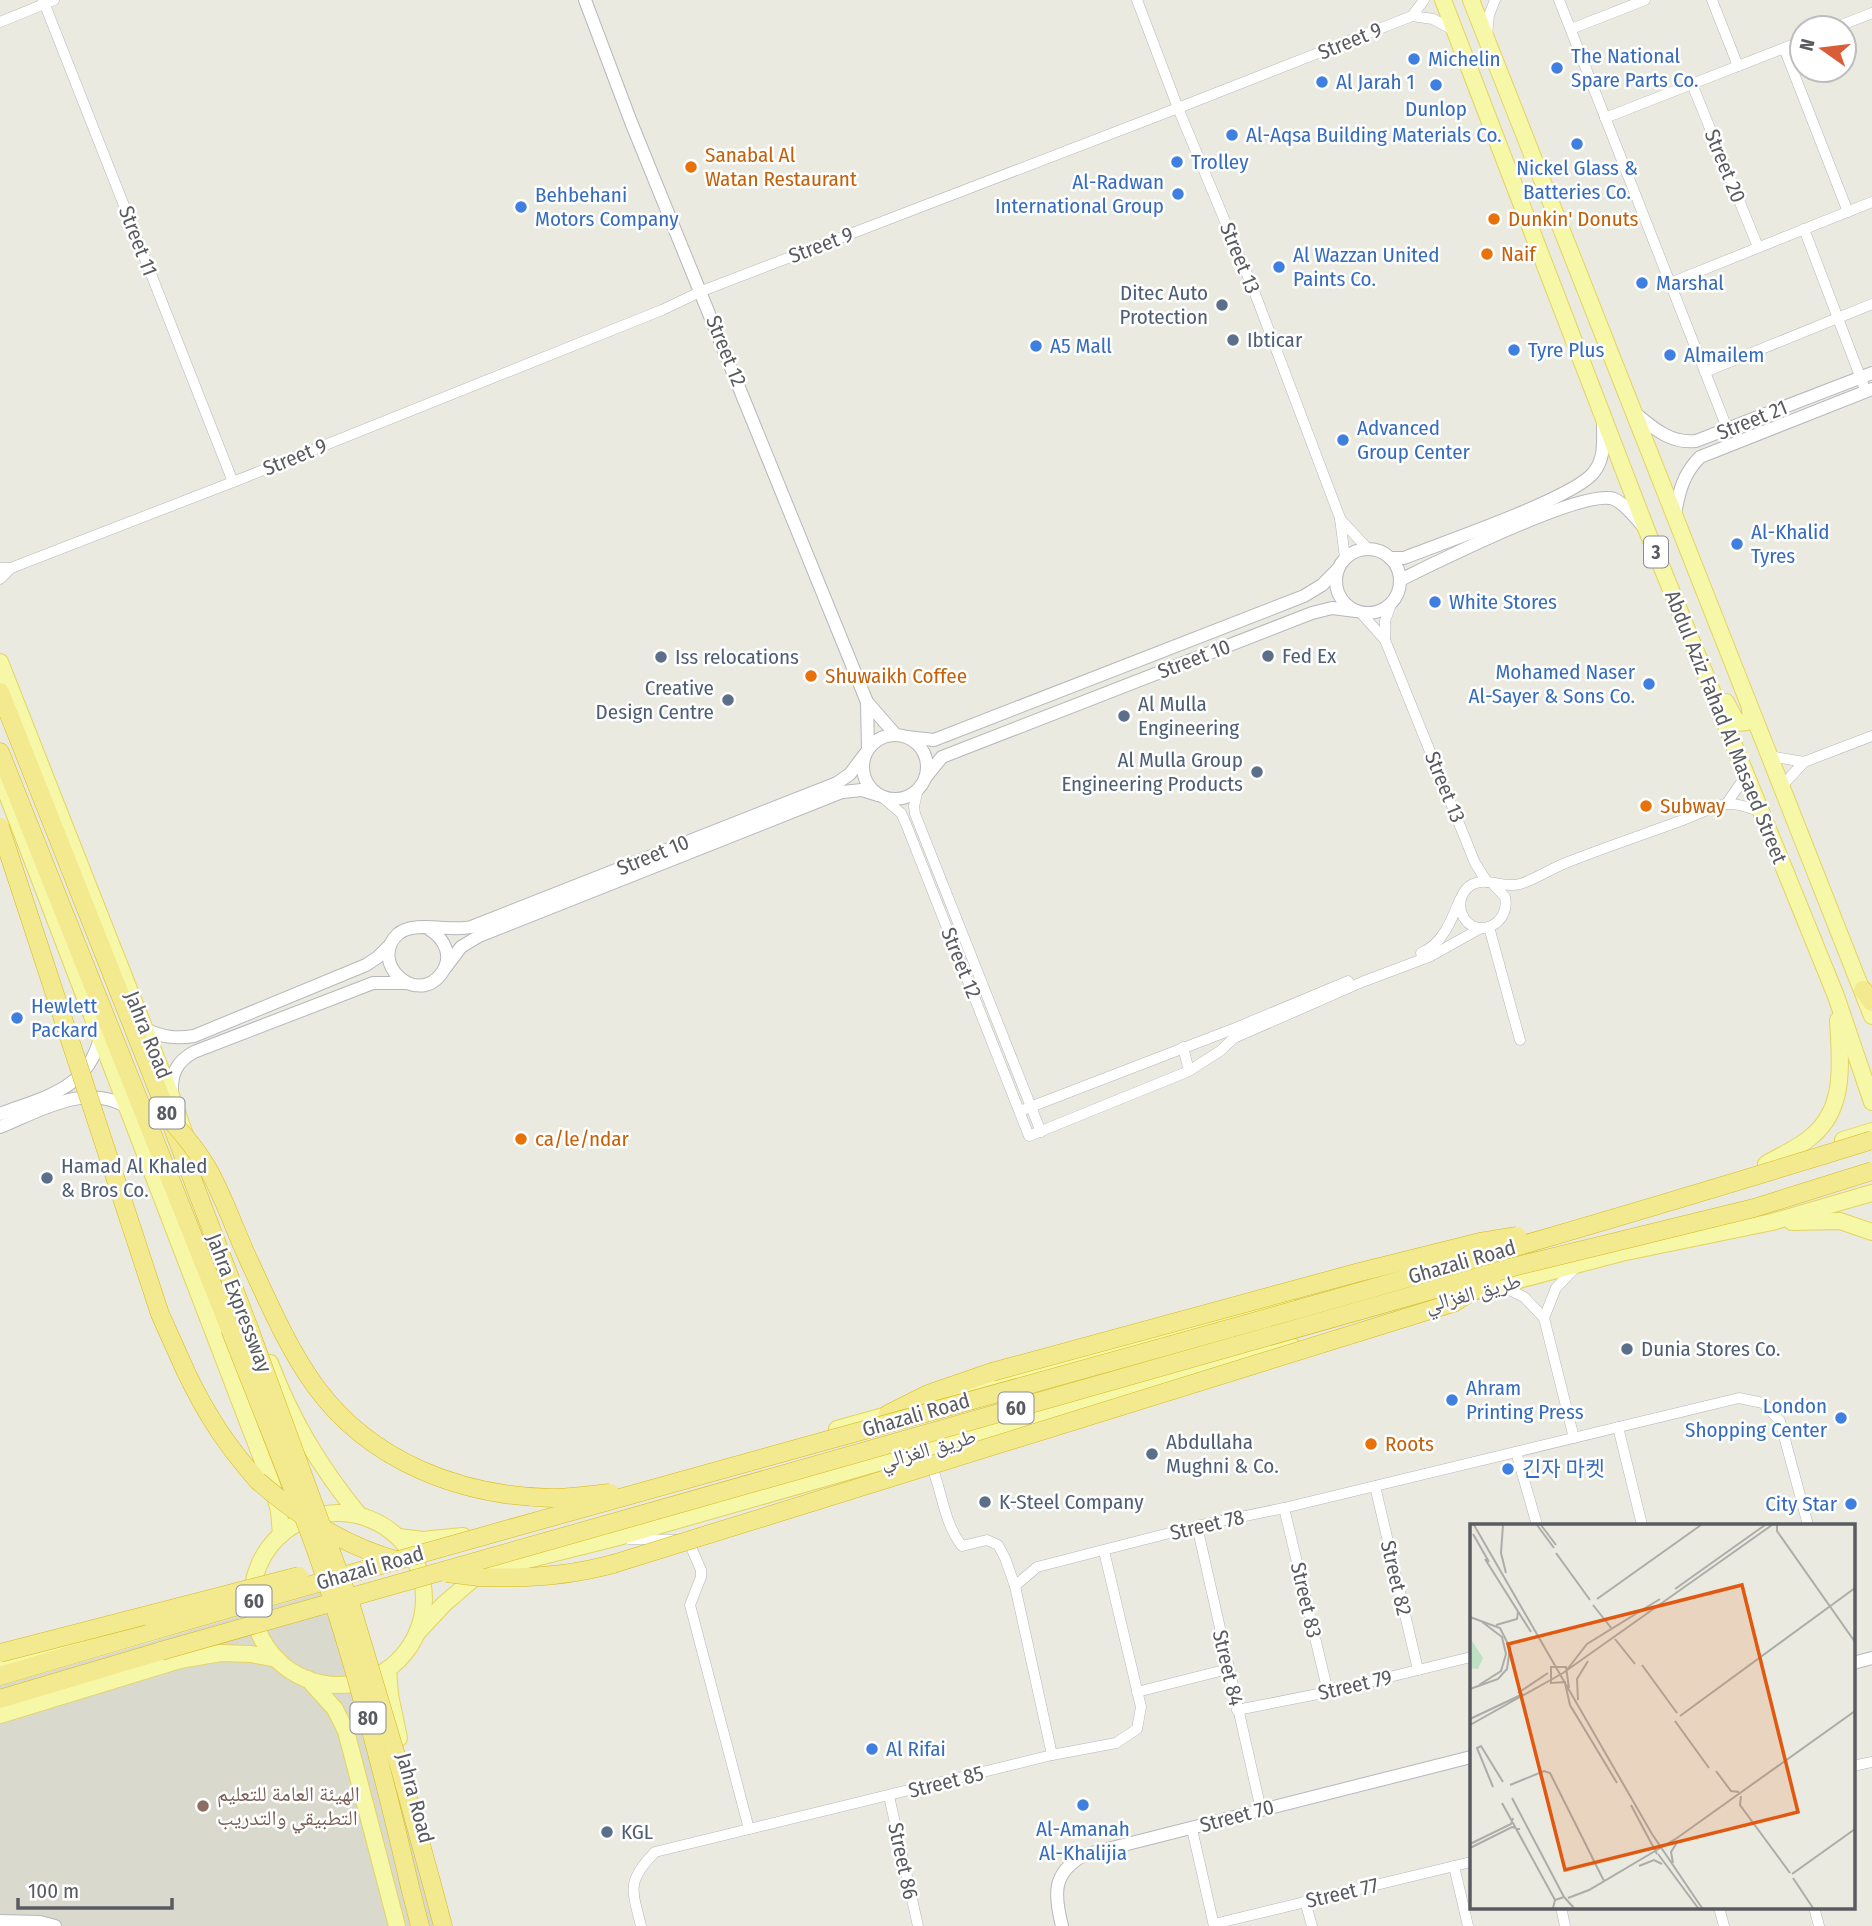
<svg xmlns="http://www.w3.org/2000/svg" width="1872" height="1926" viewBox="0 0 1872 1926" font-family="'Fira Sans Condensed','Noto Naskh Arabic','Noto Sans KR',sans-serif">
	<rect width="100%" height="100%" fill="#eaeae0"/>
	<!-- education -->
	<path fill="#dad9ce" d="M336,1588L443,1926H0V1686Z"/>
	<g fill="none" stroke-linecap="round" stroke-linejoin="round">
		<!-- minor casing -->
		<g stroke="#b6b7bc" stroke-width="11">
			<g id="minor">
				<path d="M43,0L233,482"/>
				<path d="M1137,0L1178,108L1254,291L1340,518L1345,558"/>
				<path d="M1559,0L1727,428"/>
				<path d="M1712,0L1738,66"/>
				<path d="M1412,16L1424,0"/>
				<path d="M0,22L54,0"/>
				<path d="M1834,28L1872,13"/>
				<path d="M1571,29L1645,0"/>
				<path d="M1487,35L1489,15L1495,0"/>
				<path d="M1784,48L1848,212"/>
				<path d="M1692,84L1758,247"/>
				<path d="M1605,118L1802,41"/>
				<path d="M1804,229L1866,392"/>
				<path d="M1670,283L1872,202"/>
				<path d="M1705,372L1872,304"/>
				<path d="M1340,519L1368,549"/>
				<path d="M0,568H11L233,482L662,310L702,291L1178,108L1412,16L1433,19L1455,31"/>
				<path d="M0,579L11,568"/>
				<path d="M1361,613L1385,640L1475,863L1487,882"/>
				<path d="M1385,639V621L1391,604"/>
				<path d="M1769,756L1804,762L1872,736"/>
				<path d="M1782,786L1804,762"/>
				<path d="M918,789L914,806L915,814L1041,1132"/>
				<path d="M882,797L901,813L906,824L1029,1136L1189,1071L1220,1051L1234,1038L1362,982L1431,956L1481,928"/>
				<path d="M1727,803L1745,777"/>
				<path d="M1493,884L1505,897C1511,924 1476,941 1463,916C1457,905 1461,890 1473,884C1487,877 1504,889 1520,884C1536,879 1552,868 1568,862C1606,847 1645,834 1683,820C1697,815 1714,805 1728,804C1738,803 1750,808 1759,811"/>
				<path d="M1489,927L1520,1040"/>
				<path d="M1421,953C1443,944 1452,919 1460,899"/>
				<path d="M1183,1047L1189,1071"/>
				<path d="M1020,1111L1233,1029L1348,981"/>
				<path d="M1502,1286L1524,1297L1544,1318L1574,1438"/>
				<path d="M1544,1318L1556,1288L1574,1269"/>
				<path d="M1618,1427L1642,1525"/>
				<path d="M1516,1452L1537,1525"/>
				<path d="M930,1462C942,1489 943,1522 962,1546L987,1540L998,1545L1005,1558L1015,1586L1052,1755"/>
				<path d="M1375,1486L1418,1670"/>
				<path d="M1284,1508L1328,1692"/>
				<path d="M1197,1526L1261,1810"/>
				<path d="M629,1539L678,1540L691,1547L701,1570V1577L690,1605L749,1829"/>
				<path d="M1015,1586L1037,1567L1197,1526L1284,1508L1739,1398L1763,1403L1780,1421L1808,1525"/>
				<path d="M1137,1692L1228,1669"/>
				<path d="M1237,1710L1328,1692L1471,1657"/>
				<path d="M1853,1766L1872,1762"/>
				<path d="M889,1796L918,1926"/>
				<path d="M1192,1829L1214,1926"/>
				<path d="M1454,1866L1468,1926"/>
				<path d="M1305,1901L1312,1926"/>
				<path d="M1561,1907L1565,1926"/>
				<path d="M1719,1907L1724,1926"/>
				<path d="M1814,1907L1819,1926"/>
				<path d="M1214,1924L1471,1862"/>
				<path d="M641,1926C632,1889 626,1882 655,1852L1052,1755L1116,1743L1137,1729L1141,1707L1104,1551"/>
			</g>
		</g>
		<!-- tertiary casing -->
		<g stroke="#b6b7bc" stroke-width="14">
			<g id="tertiary">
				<path d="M585,0L631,122L867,702L895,734"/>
				<path d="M1635,413C1653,428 1671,444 1696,441L1872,373"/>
				<path d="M1675,514C1679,492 1683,474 1700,457L1872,389"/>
				<circle cx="1368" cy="581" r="32"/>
				<path d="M1390,558H1404C1441,543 1575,498 1594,472C1605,458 1603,442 1603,425"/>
				<path d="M1400,580C1435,563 1584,488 1614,499C1625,504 1634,516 1642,525"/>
				<path d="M867,702L868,749"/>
				<circle cx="895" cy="767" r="32"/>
				<path d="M907,737L934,740L1304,596L1322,585L1338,569"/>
				<path d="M925,778L942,757L1312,613L1332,608L1356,611"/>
				<path d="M429,929C445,939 454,957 441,974C416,1007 368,962 398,934C414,920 450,932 471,927L837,783L850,774L865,754"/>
				<path d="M446,967L461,947L479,936L842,792L862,790L878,795"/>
				<path d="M145,1029C162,1037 175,1039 194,1036L366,965L378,957L390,945"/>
				<path d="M172,1094C171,1074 176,1062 194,1052L373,983H405"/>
				<path d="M0,1114C44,1097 87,1090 100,1038"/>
				<path d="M0,1127C40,1111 85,1082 127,1107"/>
				<path d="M1853,1663L1872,1658"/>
				<path d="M0,1921L40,1922L55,1926"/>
				<path d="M1062,1926C1054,1894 1052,1873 1084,1855L1471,1757"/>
			</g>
		</g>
		<!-- primary casing -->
		<g stroke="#e4d45f" stroke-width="18">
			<g id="primary">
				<path d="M1443,0L1647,531L1836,996L1872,1102"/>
				<path d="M1471,0L1872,1016"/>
				<path d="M0,662L172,1098L185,1135"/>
				<path d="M1726,702L1737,723L1747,722L1751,717L1750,709"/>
				<path d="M0,776L272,1485L279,1511L281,1535"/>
				<path d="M1843,1140L1872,1131"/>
				<path d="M1766,1164C1781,1155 1799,1148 1812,1136C1847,1107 1840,1060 1838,1020"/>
				<path d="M1792,1222L1840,1221L1872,1232"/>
				<path d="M1477,1291L1621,1253L1772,1222L1872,1193"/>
				<path d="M270,1363C292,1421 320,1467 359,1515"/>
				<path d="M837,1429L1288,1303"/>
				<circle cx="338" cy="1599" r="86"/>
				<path d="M399,1537L422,1540L463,1536"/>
				<path d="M417,1633L444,1604L472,1580L491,1569L615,1538L1291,1345"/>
				<path d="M0,1665L103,1635"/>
				<path d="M388,1669L390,1695L399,1738"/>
				<path d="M308,1679L335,1709L346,1731L397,1926"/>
				<path d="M0,1715L180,1660L221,1653L251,1654L277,1659"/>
			</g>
		</g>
		<!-- motorway casing -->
		<g stroke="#d7b913" stroke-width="19">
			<g id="motorway">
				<path d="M0,692L169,1118L249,1328"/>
				<path d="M0,752L230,1329"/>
				<path d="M1863,990L1872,1002"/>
				<path d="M186,1372C206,1414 227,1446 258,1481"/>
				<path d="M888,1414L928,1394L992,1372"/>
				<path d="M479,1577C525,1579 569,1576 613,1564"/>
				<path d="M0,1676L152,1631"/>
				<path d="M0,1699L161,1651"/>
				<path d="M431,1881L443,1926"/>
				<path d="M410,1887L420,1926"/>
			</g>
		</g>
		<!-- minor -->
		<use href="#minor" stroke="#fff" stroke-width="10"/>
		<!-- tertiary -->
		<use href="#tertiary" stroke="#fff" stroke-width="12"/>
		<!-- primary -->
		<use href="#primary" stroke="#f7f7a8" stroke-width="16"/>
		<!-- motorway -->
		<use href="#motorway" stroke="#f3e98e" stroke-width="18"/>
		<!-- motorway-bridge casing -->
		<g stroke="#d7b913" stroke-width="19" stroke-linecap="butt">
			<g id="motorway-bridge">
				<path d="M0,827L160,1314L186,1372"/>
				<path d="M169,1118C183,1134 197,1150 208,1169C225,1199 236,1234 251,1265C270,1306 289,1350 316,1387C371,1462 461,1496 552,1498C571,1498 591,1495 610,1493"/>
				<path d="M249,1328L352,1609L401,1772L431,1881"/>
				<path d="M230,1329C259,1404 290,1478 317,1553C355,1662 384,1775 410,1887"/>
				<path d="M992,1372L1356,1273L1480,1242L1517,1236"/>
				<path d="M258,1481C298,1516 347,1547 399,1561"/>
				<path d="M613,1564L1453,1303L1491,1280"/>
				<path d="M447,1573L479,1577"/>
				<path d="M152,1631C724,1463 1303,1317 1872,1140"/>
				<path d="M161,1651L1513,1267L1754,1208L1872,1171"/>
				<path d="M0,1653L299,1576"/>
			</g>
		</g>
		<!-- motorway-bridge -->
		<use href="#motorway-bridge" stroke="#f3e98e" stroke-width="18"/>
	</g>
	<!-- markers -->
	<g fill="#3f7fe0" stroke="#fff" stroke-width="2.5">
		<circle cx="1414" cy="59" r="7"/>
		<circle cx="1557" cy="68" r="7"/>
		<circle cx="1322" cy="82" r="7"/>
		<circle cx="1436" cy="85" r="7"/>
		<circle cx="1232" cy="135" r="7"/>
		<circle cx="1577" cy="144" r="7"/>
		<circle cx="1177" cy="162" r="7"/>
		<circle cx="1178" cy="194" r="7"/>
		<circle cx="521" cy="207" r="7"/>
		<circle cx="1279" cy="267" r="7"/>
		<circle cx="1642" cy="283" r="7"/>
		<circle cx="1036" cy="346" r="7"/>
		<circle cx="1514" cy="350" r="7"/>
		<circle cx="1670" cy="355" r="7"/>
		<circle cx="1343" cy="440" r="7"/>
		<circle cx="1737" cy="544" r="7"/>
		<circle cx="1435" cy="602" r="7"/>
		<circle cx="1649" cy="684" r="7"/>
		<circle cx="17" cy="1018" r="7"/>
		<circle cx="1452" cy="1400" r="7"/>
		<circle cx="1841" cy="1418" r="7"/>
		<circle cx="1508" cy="1469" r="7"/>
		<circle cx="1851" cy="1504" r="7"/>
		<circle cx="872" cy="1749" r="7"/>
		<circle cx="1083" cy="1805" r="7"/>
	</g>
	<g fill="#e8710a" stroke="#fff" stroke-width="2.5">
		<circle cx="691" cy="167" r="7"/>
		<circle cx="1494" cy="219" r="7"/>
		<circle cx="1487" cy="254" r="7"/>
		<circle cx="811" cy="676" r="7"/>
		<circle cx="1646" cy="806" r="7"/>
		<circle cx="521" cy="1139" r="7"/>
		<circle cx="1371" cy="1444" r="7"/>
	</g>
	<g fill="#5c6f8a" stroke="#fff" stroke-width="2.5">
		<circle cx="1222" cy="305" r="7"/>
		<circle cx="1233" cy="340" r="7"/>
		<circle cx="1268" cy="656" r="7"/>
		<circle cx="661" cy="657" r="7"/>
		<circle cx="728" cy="700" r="7"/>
		<circle cx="1124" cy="716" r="7"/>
		<circle cx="1257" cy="772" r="7"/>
		<circle cx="47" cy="1178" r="7"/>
		<circle cx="1627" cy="1349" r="7"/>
		<circle cx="1152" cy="1454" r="7"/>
		<circle cx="985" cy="1502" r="7"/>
		<circle cx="607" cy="1832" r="7"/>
	</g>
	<circle fill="#8d6e63" stroke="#fff" stroke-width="2.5" cx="203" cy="1806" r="7"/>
	<g text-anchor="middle" stroke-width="5" stroke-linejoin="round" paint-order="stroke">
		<!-- shield labels -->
		<g fill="#fff" stroke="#8b8c90" stroke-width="2">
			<rect x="1644" y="536.5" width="24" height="31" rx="5"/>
			<rect x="149.5" y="1097.5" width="35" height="31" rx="5"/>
			<rect x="998.5" y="1392.5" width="35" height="31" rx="5"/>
			<rect x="236.5" y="1585.5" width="35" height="31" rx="5"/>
			<rect x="350.5" y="1702.5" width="35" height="31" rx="5"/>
		</g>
		<g font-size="19" font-weight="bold" fill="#595b60">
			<text x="1656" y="559">3</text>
			<text x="167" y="1120">80</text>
			<text x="1016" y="1415">60</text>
			<text x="254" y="1608">60</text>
			<text x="368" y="1725">80</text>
		</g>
		<!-- street labels -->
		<g font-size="21" fill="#595b60" stroke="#fff">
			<text transform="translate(1350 41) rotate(-22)" y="7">Street 9</text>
			<text transform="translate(1725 166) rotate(68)" y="7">Street 20</text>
			<text transform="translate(138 241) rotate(69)" y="7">Street 11</text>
			<text transform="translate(821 245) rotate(-21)" y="7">Street 9</text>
			<text transform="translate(1240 258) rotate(68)" y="7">Street 13</text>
			<text transform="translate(726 351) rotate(68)" y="7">Street 12</text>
			<text transform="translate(1752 420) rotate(-22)" y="7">Street 21</text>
			<text transform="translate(295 457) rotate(-22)" y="7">Street 9</text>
			<text transform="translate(1194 659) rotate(-21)" y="7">Street 10</text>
			<text transform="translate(1726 727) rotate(68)" y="7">Abdul Aziz Fahad Al Masaed Street</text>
			<text transform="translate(1445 787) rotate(68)" y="7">Street 13</text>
			<text transform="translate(653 855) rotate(-22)" y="7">Street 10</text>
			<text transform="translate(961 963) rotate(68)" y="7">Street 12</text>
			<text transform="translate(148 1035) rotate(68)" y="7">Jahra Road</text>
			<text transform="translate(1462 1262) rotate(-16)" y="7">Ghazali Road</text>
			<text transform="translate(1473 1293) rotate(-15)" y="7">طريق الغزالي</text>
			<text transform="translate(239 1303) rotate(69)" y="7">Jahra Expressway</text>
			<text transform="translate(916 1415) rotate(-16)" y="7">Ghazali Road</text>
			<text transform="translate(928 1449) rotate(-16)" y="7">طريق الغزالي</text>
			<text transform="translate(1207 1525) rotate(-13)" y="7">Street 78</text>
			<text transform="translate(370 1568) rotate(-16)" y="7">Ghazali Road</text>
			<text transform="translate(1396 1578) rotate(77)" y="7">Street 82</text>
			<text transform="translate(1306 1600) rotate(77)" y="7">Street 83</text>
			<text transform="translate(1228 1668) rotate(77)" y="7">Street 84</text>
			<text transform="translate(1355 1685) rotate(-13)" y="7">Street 79</text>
			<text transform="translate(946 1782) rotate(-14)" y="7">Street 85</text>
			<text transform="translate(415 1798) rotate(75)" y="7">Jahra Road</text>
			<text transform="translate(1237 1816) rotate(-15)" y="7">Street 70</text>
			<text transform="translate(903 1861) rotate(78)" y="7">Street 86</text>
			<text transform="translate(1342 1893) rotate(-13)" y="7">Street 77</text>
		</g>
		<!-- shop labels -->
		<g font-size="21" fill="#366cbe" stroke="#fff" text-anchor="start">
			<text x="1571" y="63">The National<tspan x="1571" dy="24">Spare Parts Co.</tspan></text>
			<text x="1428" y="66">Michelin</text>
			<text x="1336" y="89">Al Jarah 1</text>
			<text x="1436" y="116" text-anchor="middle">Dunlop</text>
			<text x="1246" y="142">Al-Aqsa Building Materials Co.</text>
			<text x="1191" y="169">Trolley</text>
			<text x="1577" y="175" text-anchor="middle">Nickel Glass &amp;<tspan x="1577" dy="24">Batteries Co.</tspan></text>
			<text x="1164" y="189" text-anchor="end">Al-Radwan<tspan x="1164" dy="24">International Group</tspan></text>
			<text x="535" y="202">Behbehani<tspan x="535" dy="24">Motors Company</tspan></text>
			<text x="1293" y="262">Al Wazzan United<tspan x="1293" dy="24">Paints Co.</tspan></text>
			<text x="1656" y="290">Marshal</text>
			<text x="1050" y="353">A5 Mall</text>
			<text x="1528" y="357">Tyre Plus</text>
			<text x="1684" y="362">Almailem</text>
			<text x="1357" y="435">Advanced<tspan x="1357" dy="24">Group Center</tspan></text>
			<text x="1751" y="539">Al-Khalid<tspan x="1751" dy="24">Tyres</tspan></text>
			<text x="1449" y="609">White Stores</text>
			<text x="1635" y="679" text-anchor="end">Mohamed Naser<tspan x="1635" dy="24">Al-Sayer &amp; Sons Co.</tspan></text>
			<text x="31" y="1013">Hewlett<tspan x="31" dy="24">Packard</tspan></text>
			<text x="1466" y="1395">Ahram<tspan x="1466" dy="24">Printing Press</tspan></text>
			<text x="1827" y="1413" text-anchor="end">London<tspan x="1827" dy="24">Shopping Center</tspan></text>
			<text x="1522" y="1476">긴자 마켓</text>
			<text x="1837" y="1511" text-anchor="end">City Star</text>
			<text x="886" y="1756">Al Rifai</text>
			<text x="1083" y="1836" text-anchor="middle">Al-Amanah<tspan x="1083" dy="24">Al-Khalijia</tspan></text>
		</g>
		<!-- food labels -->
		<g font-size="21" fill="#c56008" stroke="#fff" text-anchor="start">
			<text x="705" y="162">Sanabal Al<tspan x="705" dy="24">Watan Restaurant</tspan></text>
			<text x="1508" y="226">Dunkin' Donuts</text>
			<text x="1501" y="261">Naif</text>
			<text x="825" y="683">Shuwaikh Coffee</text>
			<text x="1660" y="813">Subway</text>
			<text x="535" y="1146">ca/le/ndar</text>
			<text x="1385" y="1451">Roots</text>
		</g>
		<!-- service labels -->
		<g font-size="21" fill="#4e5e75" stroke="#fff" text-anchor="start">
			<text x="1208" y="300" text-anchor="end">Ditec Auto<tspan x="1208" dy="24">Protection</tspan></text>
			<text x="1247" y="347">Ibticar</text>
			<text x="1282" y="663">Fed Ex</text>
			<text x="675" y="664">Iss relocations</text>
			<text x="714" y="695" text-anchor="end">Creative<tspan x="714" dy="24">Design Centre</tspan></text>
			<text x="1138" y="711">Al Mulla<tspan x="1138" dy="24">Engineering</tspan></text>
			<text x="1243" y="767" text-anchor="end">Al Mulla Group<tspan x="1243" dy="24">Engineering Products</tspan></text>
			<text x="61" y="1173">Hamad Al Khaled<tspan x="61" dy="24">&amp; Bros Co.</tspan></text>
			<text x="1641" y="1356">Dunia Stores Co.</text>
			<text x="1166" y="1449">Abdullaha<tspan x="1166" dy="24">Mughni &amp; Co.</tspan></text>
			<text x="999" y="1509">K-Steel Company</text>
			<text x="621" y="1839">KGL</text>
		</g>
		<!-- education labels -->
		<g font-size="21" fill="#785e54" stroke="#fff" text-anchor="start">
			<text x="217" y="1801">الهيئة العامة للتعليم<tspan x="217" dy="24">التطبيقي والتدريب</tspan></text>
		</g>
	</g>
	<!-- overview -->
	<g transform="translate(1470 1524)">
		<rect width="385" height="385" fill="#eaeae0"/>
		<path d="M0,114L13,134L8,145L0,144Z" fill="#bee0c3"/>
		<path fill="none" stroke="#acada9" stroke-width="2" d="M4,1L182,310L232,384M33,1L31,29L36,49M67,1L84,24M71,1L86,21M307,1V7L385,118M3,10L19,38M86,29L120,76M15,35L61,108M205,65L295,1M127,75L231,1M123,81L142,105M0,93L30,104L40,124L37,145L28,155L0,165M26,101L47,95L48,87M145,115L165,140M172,141L207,189M96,147L117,120L190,75M96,158L81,159V143H96L99,164M95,159L100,181L147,259M9,161L31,147L36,130L32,113L11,97M48,169L78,149M108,176L107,155L118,137M210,192L385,64M0,195L53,170M205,197L239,244M0,201L93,149L302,1M246,247L261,267L269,268M40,261L74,247L80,249L134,357M23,263L7,224L11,222L33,258M271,272L270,281L320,349M42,274L94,373M32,279L85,376M161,281L187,330M0,320L41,300L43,294M0,324L42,303L50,305M188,330L228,384M203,339L201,328L208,317M169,342L184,336L192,340M322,350L385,305M323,354L343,384M98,374L119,366L207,314L385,187M83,384L85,376L94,373L104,384"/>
		<path fill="#e15910" fill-opacity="0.15" stroke="#e15910" stroke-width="3.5" d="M272,61L328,288L95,346L38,120Z"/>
		<rect width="385" height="385" fill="none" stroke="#595b60" stroke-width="3.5"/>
	</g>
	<!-- north arrow -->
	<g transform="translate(1823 49) rotate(284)"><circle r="33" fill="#ffffff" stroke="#bdbdbf" stroke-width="2"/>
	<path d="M0-5L12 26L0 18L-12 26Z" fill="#d95e38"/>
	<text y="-10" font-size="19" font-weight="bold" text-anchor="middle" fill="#595b60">N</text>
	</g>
	<!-- scale -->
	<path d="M18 1898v10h154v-10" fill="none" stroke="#595b60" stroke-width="3.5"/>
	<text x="28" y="1898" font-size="21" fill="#595b60" stroke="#ffffff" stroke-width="5" paint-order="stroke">100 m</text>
</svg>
